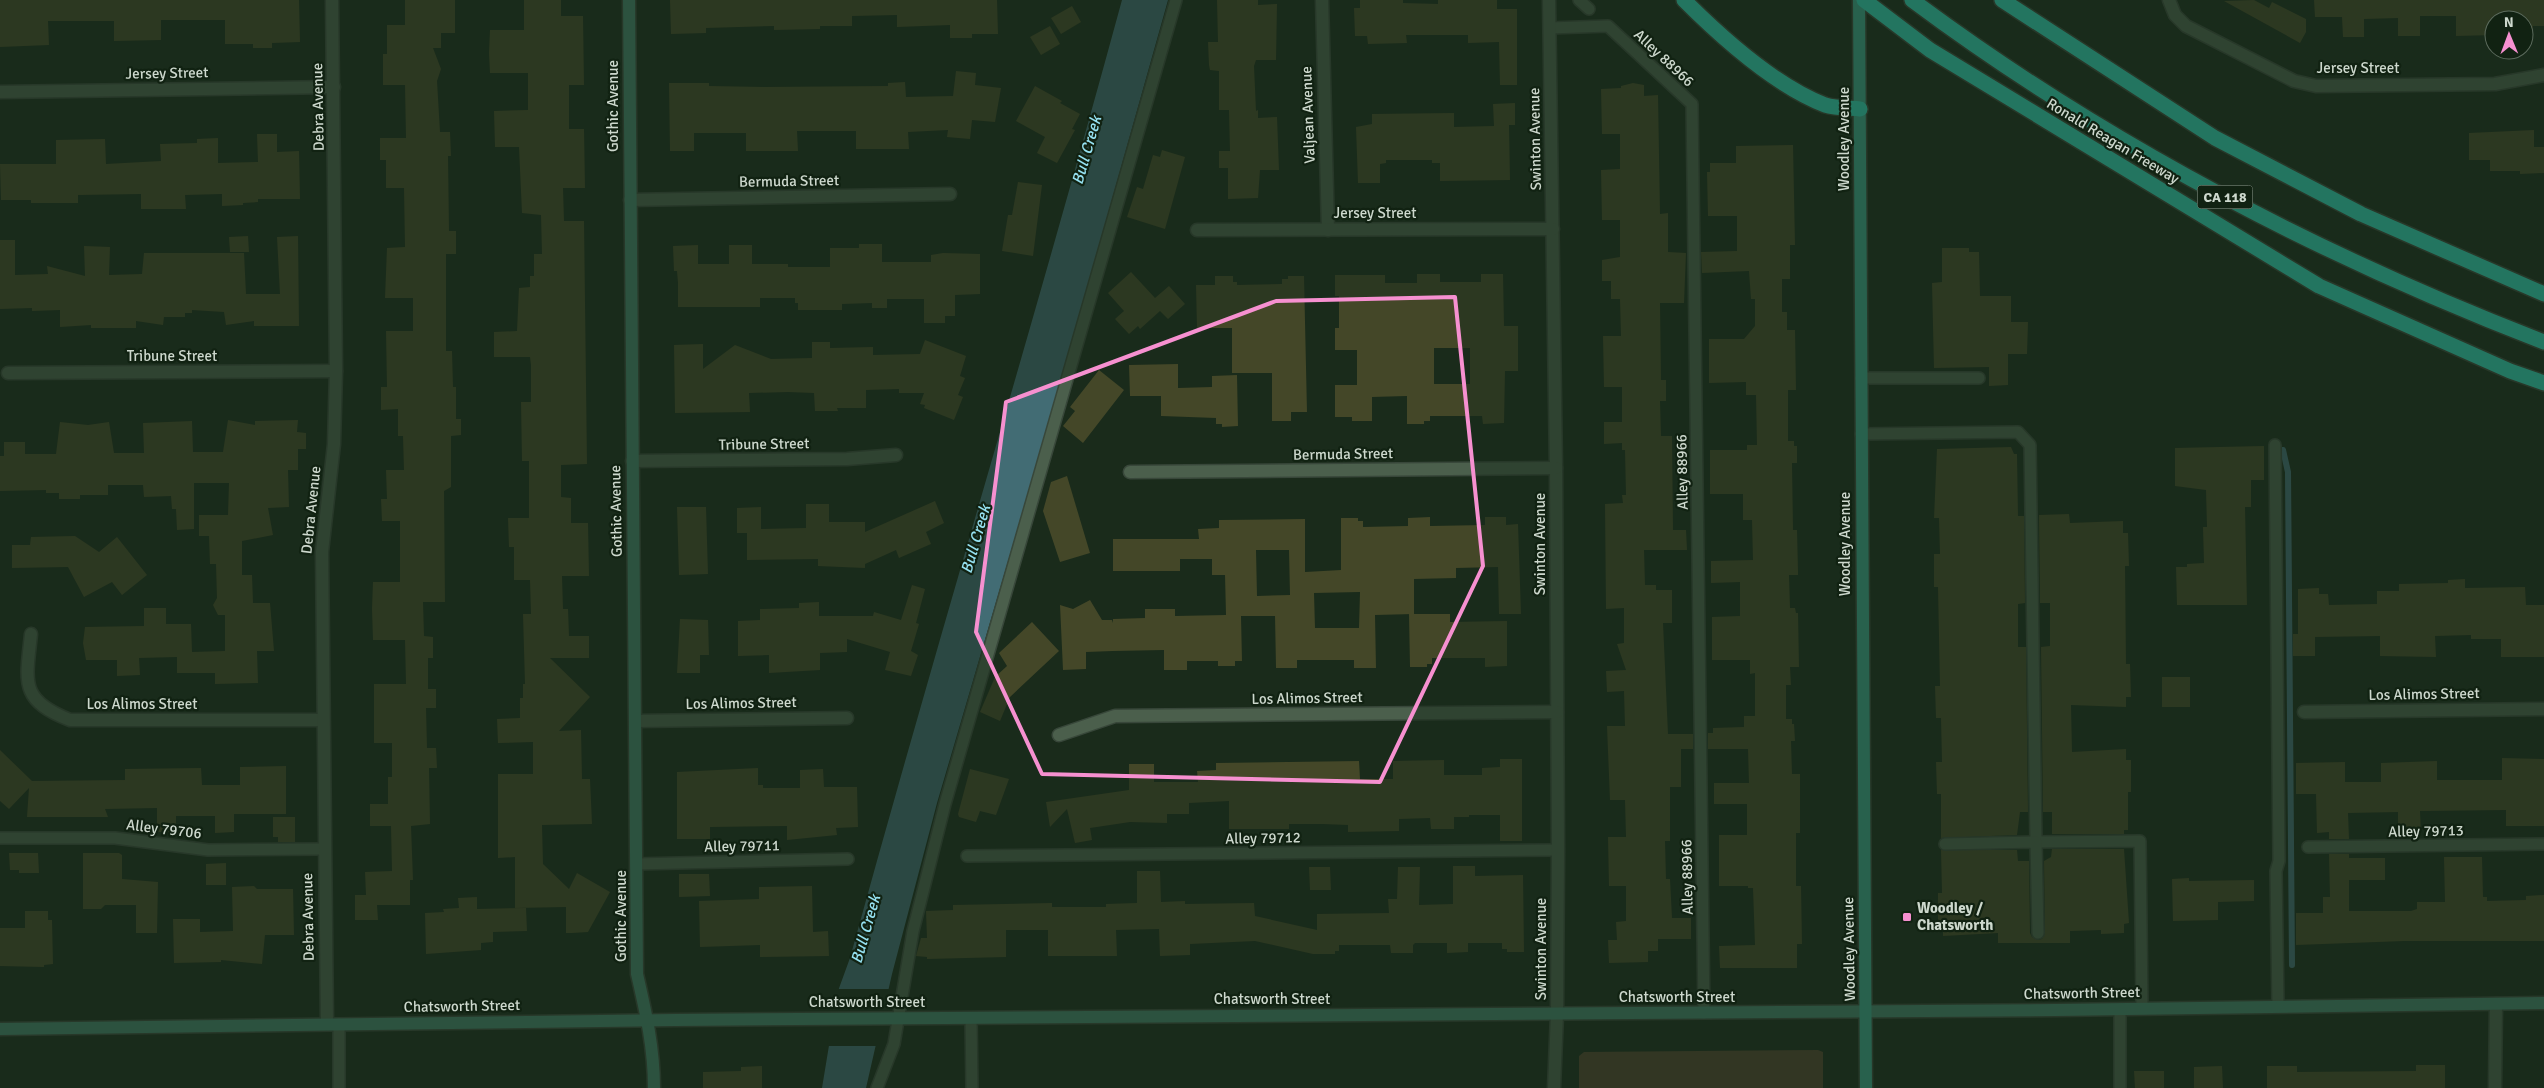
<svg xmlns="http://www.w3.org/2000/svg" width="2544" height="1088" viewBox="0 0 2544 1088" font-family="Signika,sans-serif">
	<rect width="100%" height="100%" fill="#1a2b1b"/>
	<!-- green -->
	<path fill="#50432d" d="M1818,1050L1823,1052V1088H1579V1056L1584,1052Z"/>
	<!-- water -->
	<path fill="#426c74" d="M1122,0H1168L1063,374L937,803L892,974L866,1088H822L838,991L850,958C938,638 1035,320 1122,0Z"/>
	<!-- pier -->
	<path fill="#1a2b1b" d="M836,989H892L879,1046H827Z"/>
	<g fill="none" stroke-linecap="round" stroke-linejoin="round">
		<!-- stream -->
		<path stroke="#426c74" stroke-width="6" d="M2283,450L2288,472L2292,965"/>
	</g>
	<!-- building -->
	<g fill="#444728" fill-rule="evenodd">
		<path d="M0,0H299L300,42L272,43V48H253V44H225V20H161V40L114,41V21H48L49,45L0,47Z"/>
		<path d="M405,0H455V33H441V48H433L441,69L437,81L440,132H450L451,156H448L449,231H456V254H446V351H452L453,387H456V419H461V435L451,436V487L444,491L445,602H423L424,636L433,637V658H428V689H436V708H426L427,748H436L437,768H429L430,824L411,826L413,880H410V905H377L378,920H355V895H366L365,872L392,871L391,826H370V804H388V777H392V743H374V684H406L405,640H373L372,609L373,582H400V521H382L381,499H387L386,470H404L403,436H398V409L381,410V387H387L386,331H413V298H385L387,248L405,247L404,188H386V160H380V138H406L405,85H383V54H387V25H405Z"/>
		<path d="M524,0H561V16H583L584,85H569V129H584L585,188H563L564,221H584L587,464L561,465V497L571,498V523H588L589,576H562L563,609H568L569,636H589V658H550L590,697L559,731L581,730L582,779H590L592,824L542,825L543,864L569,889L577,873L610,892L588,932L572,933H566V907L515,908V857L498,858V774H533V742L498,743L497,719L520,718V698H523V684H525L523,614H531L530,580H514V547H509L508,518H529V461H522L521,402H531V365L530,357H494V332L517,331L519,288L530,287V276H534V254H542L541,215L522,213L519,147H495L494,111L528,110V73H490L489,53L490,30H524Z"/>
		<path d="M670,0H997L998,34H972V38H950V25L897,27V15L852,16V26H820V29L774,30V26L706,28V33L671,34Z"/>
		<path d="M1217,0H1258V5L1277,4L1276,60H1256L1254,66L1256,111L1258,110V118L1277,117L1279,170H1260L1258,198L1228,199V168H1219V151H1230L1229,110H1219V71L1210,70L1209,65L1208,42H1218Z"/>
		<path d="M1360,0H1403V3L1438,4V0H1497V9H1517V85H1500L1499,42L1468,43V35H1406L1407,43L1368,44L1367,36H1355L1354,8H1360Z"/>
		<path d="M2254,0L2269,8L2272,2L2306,19V32L2300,43L2224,1Z"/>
		<path d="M2314,0H2544V26H2533V30H2524V20H2494V35L2456,36V16H2420V36H2398V18L2364,19V37H2343L2342,17H2315Z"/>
		<path d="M1072,6L1081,22L1061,34L1051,18Z"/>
		<path d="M1050,26L1060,44L1041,55L1030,37Z"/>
		<path d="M956,71L976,73L975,85L1001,88L995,122L972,120L970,139L947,137L948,130L908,132L909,149H856V131H797L798,151H746V133H694V151H670L669,83H709V86L765,87L888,86V83L905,82L906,97L953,96Z"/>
		<path d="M1633,83L1644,85V96L1658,95L1660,214L1668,213V252L1686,253L1684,303H1660L1661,380H1666V401H1660L1661,436H1672L1673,530H1686L1687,550H1644L1645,585H1656V590H1672V623H1663L1668,734H1693V749H1681V787H1670V841H1665L1666,879H1670L1672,918H1691V939H1658V951H1648V962L1609,963L1608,940H1617L1616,922L1626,921V886H1609L1608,837H1626L1625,800H1610L1607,726H1625L1624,691L1607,692L1606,671L1626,670L1617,644L1624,643V608L1606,609L1605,504L1623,503L1622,495H1626L1625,450H1622V443L1604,444V422H1622V387H1604L1603,336H1621L1620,299H1611V281H1602V260L1620,257V220H1602L1601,170L1620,169V134H1602L1601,89L1621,88V86Z"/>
		<path d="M1035,86L1062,101L1060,103L1080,114L1072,129L1075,130L1057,163L1037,153L1045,137L1016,121Z"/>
		<path d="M1515,103V125H1509L1510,180L1440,181V163H1432V160H1386V163L1380,164V183H1358L1356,127L1372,124V114L1454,113V127L1494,126L1493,104Z"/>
		<path d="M2534,130V147H2544V173L2520,174V171H2490V160H2469V133Z"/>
		<path d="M257,134H277V152L299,151L300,199H258V202L243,203V205L222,206V194L185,195L186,209H141V194L78,195V203H31V200H1L0,164H56V140L105,139L106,164L161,161L160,144L197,143V139L218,138V163L258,162Z"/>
		<path d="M1793,145L1795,245H1790V279H1782V312H1787V330H1795L1796,390H1788V441H1794V446H1797V463H1792L1793,530H1797L1798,571V575H1789L1790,608H1795L1796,613H1798L1799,667H1790L1791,685H1786V719H1792V724H1794L1795,741H1791L1792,774H1800V833H1796V886H1801L1802,944H1797V968H1720L1719,946L1755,945L1753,888H1748V886H1719V835H1747V804H1714V783H1749L1748,749H1708V733H1713V728L1744,727V716H1755V673L1750,674V660H1712V617L1740,616V582L1711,583V561L1753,560L1752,520H1743V494H1710V450H1747V445H1757L1756,395H1746V382L1709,383V339H1744L1755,326V299H1751L1749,271L1702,273L1701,252L1737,251V216H1708L1707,172H1710V163H1736V146Z"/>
		<path d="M1162,150L1185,157L1165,229L1127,217L1137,187L1143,189L1153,155L1160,157Z"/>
		<path d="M1018,182L1042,185L1033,256L1002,251L1008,215H1012Z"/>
		<path d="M248,236L249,252H230L229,237Z"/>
		<path d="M298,236L299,326H254V321L226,325L224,312L192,310V313H185V317H164L163,325L136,321V328H91V325L60,327V310L32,311V308L0,309V240H15V275L48,274L47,266L85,276L84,246L110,247L109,275L142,274L144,253H244L246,294H280L277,237Z"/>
		<path d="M859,244H882V262H931V255L943,253L980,254V294L955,295V316H945V323H924V299H887V308H872V303L842,304V310H798V303H795V298H760V307H678V283L677,271H674L673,246L698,245V264H729V245H752V264H788V267H830V248H859Z"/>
		<path d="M1942,248H1969V252H1979L1980,296H2011V322H2028L2027,354H2008V385L1989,386V367L1934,368L1932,283L1942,282Z"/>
		<path d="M1131,272L1155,298L1169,286L1185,304L1168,319L1160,311L1140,329L1138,326L1129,334L1115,319L1124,311L1108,293Z"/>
		<path d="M1417,274H1440V282H1481V274H1503L1504,326H1518V371H1505L1504,423L1483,424L1482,416H1430V421H1424V424H1407V396L1372,397V421H1352V417H1335V385H1357V350H1335V328H1339V296H1335V275H1385V283H1417ZM1434,348H1470V384H1434Z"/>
		<path d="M1215,276H1233V282H1237V285L1282,284V279H1288V276H1304L1307,412H1291V421H1272V373H1232V328H1197L1196,285H1215Z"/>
		<path d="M925,340L966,356L960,376L965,378L958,395L963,397L954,420L924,408L925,405L920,404L924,393H899V389L866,390V408H837L838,411H815L814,393L788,392L749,393L750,412L675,413L674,345L703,344V369L735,345L771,359L812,358V342H830V348L873,347V355L920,354Z"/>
		<path d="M1178,364V388L1212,387V376L1237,375L1238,426L1222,427V424H1216V418L1161,416V396H1130L1129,365Z"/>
		<path d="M1099,370L1124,390L1083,443L1063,426L1075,411L1070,407Z"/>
		<path d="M228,420L255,425V421L298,420L297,432L306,433V449H298V470H288L289,507L268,508L273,535L242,541V575H252L253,603H270L274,651H257L258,683L215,684V673H177V657L139,658L140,675L117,676V660H86L83,643L85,627L144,626V608H166V624H191L192,652L225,651V615H218L213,605L217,598L216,564H210L209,536H199V515H228L229,483H194V529L177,530L176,509H172L171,496L144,497L143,485H108V495H80V499H59V493H46V490L0,491V456H4V442H25V454H56L60,422L88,425L109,422L114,453H144L143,423L192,421L193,452H223Z"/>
		<path d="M2264,446V480H2251V507H2245L2247,605H2177L2176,567H2187V564L2204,563L2203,527H2207L2206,490L2175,486V448Z"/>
		<path d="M2011,447L2014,454H2017L2018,516H2024L2025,603L2018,604V647H2026L2028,812H2020L2017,835L1941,838V794H1937L1936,762H1942L1941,718H1936L1935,686H1940L1938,587H1934V554H1940L1939,518H1934L1937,449Z"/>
		<path d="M1067,476L1090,553L1060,562L1043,511L1051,482Z"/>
		<path d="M935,501L944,523L926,532L931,544L899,558L896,550L865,564V568L818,566V559L747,560V533H737V508L761,507V529L806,528V504H829V522H865V532Z"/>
		<path d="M677,507H706L708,574L679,575Z"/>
		<path d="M2069,514L2070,523L2123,521V533H2128L2129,566H2125L2126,664H2130L2131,697H2126V707L2071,705L2072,752L2126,749V760H2131V792H2128V830H2124V834H2052V812H2043L2041,647L2050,646V603H2040L2039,515Z"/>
		<path d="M1430,517V526L1485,525V517H1506V525L1518,524L1521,614H1499L1498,567L1456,568V578L1414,579V614L1375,615L1376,668H1354V660H1297V668H1276L1275,616H1241L1242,661H1235V666H1218V661H1187V670H1164V650L1113,651L1086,652V669L1063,670L1060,605L1073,609L1090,600L1102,620H1112L1113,623V619L1145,618V609H1175V616L1226,615L1225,575H1212V559H1180V571H1113V539H1199L1198,529L1219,528V520L1305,519V572L1341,570V518H1358V521H1363V527L1408,526V518ZM1256,550H1289L1290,595L1257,596ZM1360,592L1359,628H1315L1314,593Z"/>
		<path d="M75,536L99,552L117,537L147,575L122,595L112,582L84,597L68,567L12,568V545H30L31,537Z"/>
		<path d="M2465,579V588L2525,587L2526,605H2544V657H2501V639H2471V635L2435,636L2436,657L2380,656V636L2315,637V656H2293V634H2298V589L2319,588V594H2328L2329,605L2377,604V591H2399V584L2448,583V580Z"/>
		<path d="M912,585L925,589L916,623L919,624L911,651L918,655L911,676L885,670L890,652L847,639V652L820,653V670L769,673V655L738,656V621L760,620V609L799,608V603L819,602V616H873L874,612L901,620Z"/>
		<path d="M1409,614H1450V622L1507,621V666L1485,667V658H1432V664H1427V667H1410Z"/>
		<path d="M680,619L708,620L709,655H700V673H677Z"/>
		<path d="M1032,622L1059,651L1010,697L1000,721L980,712L995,677L1007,666L999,653Z"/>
		<rect x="2162" y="677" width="28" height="30"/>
		<path d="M0,750L32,781L125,780V769L201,768L202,785H240V767L286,766V814H234V832L215,833V816H176V832H157V808L105,809L108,817H27L29,788L9,809L0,801Z"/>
		<path d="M2502,758L2544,759V826H2506V810L2420,811L2421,834H2398V812L2348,813L2349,839H2329V832L2317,833L2316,794H2296V763L2345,762V782H2381V763L2437,761V780H2502Z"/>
		<path d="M1500,759H1522V841H1500V815H1469V817H1454V829H1431L1430,818L1399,819V831L1348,832V825L1323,824H1289V829H1229V801L1189,803V814H1167V823L1130,822L1090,828L1092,840L1075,843L1067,809L1050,827L1046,802L1129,790V764H1154V782H1198L1197,771L1216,770V763L1359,761L1360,779H1393V761L1444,760V775H1482V768L1500,767Z"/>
		<path d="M758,768V785H763V788H800V770L823,769L824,787H857L858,827L836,828L837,835L787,840V826L710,827V839H677V772Z"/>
		<path d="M970,769L1009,779L996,815L980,811L976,822L959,817L958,814Z"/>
		<path d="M273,817H295V842H278V837H273Z"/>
		<path d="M2052,849H2124L2129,923L2124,924V933L2101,934V930L2070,931V943H1998V933L1943,936V926H1938V893H1942L1941,850H2017L2018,861H2029L2030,933L2032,937L2038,940L2042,939L2045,933L2044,861L2051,857Z"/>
		<path d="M9,853H38L39,873H19V870H10Z"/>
		<path d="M83,853H119L122,855V879L158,882L157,933H136V905H105L101,909H83Z"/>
		<path d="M2329,854H2349V858H2385V880H2349V911H2411L2417,909V902H2445L2444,857H2482L2483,897H2487V901L2526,900V896L2544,895V941H2404L2296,945V913H2323V897H2330Z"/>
		<path d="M226,863V885H206V864Z"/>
		<path d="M1453,866H1475V876L1523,875L1524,952H1507V949H1502V943H1468V952L1447,953V943H1415L1413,945V953H1391L1390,945H1339V951H1335V954H1313L1255,941L1190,944V955L1160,956L1159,929L1116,930L1117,956H1048V930H1006V957L927,959V957L916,956L921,938H927L926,911L953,910V905L1052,903V907H1106V904L1137,903V871H1160L1161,902L1185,901V904L1254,903L1255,916L1317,930V914L1389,913L1388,899H1397L1398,867H1420L1419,905L1453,904Z"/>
		<path d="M1309,867H1330L1331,890H1310Z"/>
		<path d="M679,874H709L710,896L679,897Z"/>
		<path d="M2189,878V881L2254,880V901L2218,902V920L2173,921L2172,879Z"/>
		<path d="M254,886L257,889H293L294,935H265L262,964L221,960V962L174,963L173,919H200V932L233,931L232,887Z"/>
		<path d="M812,886L813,932L828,931L829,956L760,957V945L700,947L699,901L759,899V887Z"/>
		<path d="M477,897V909L526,908L527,931L493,932V942L481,943V950L426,954L425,913L444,912L443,909L459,908L458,898Z"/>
		<path d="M25,911H48V920H52L53,964L44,965V967L0,966V928H25Z"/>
		<path d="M2416,1065H2445V1088H2267V1066H2297V1072L2416,1071Z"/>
		<path d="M762,1066V1088H703V1072L741,1071V1067Z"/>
		<path d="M2222,1066L2223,1088H2194V1067Z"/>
		<path d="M2134,1071H2164V1088H2135Z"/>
	</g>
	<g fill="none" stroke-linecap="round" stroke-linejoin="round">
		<!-- lane casing -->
		<g stroke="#38473a" stroke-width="14">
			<g id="lane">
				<path d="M1579,0L1589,9"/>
				<path d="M1550,28L1608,26L1692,104L1704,1013"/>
				<path d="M1861,378H1979"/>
				<path d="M1861,434L2018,432L2030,445L2036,842L2140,841L2142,1008"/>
				<path d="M2275,445L2279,861L2276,871L2278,1007"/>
				<path d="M0,838H115L208,850L324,849"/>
				<path d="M1945,844L2036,842L2038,933"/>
				<path d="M2308,847L2544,844"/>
				<path d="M967,856L1558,850"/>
				<path d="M636,864L848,859"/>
				<path d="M971,1018L972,1088"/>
				<path d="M339,1024V1088"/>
				<path d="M877,1088L894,1044L913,931L945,804L1176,0"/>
				<path d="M2120,1088V1009"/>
			</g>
		</g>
		<!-- street casing -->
		<g stroke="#38473a" stroke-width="15">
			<g id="street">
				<path d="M1322,0L1328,230"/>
				<path d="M1549,0L1556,468L1558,850L1557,1014L1554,1088"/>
				<path d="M2169,0L2175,15L2186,26L2294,81L2316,86L2495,84L2544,75"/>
				<path d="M0,92L334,87"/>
				<path d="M630,200L950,194"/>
				<path d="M1197,230L1553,229"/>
				<path d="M8,373L336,371"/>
				<path d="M632,461L847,459L896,455"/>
				<path d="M1130,472L1556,468"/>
				<path d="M31,634C26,682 19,700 70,720H322"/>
				<path d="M2304,712L2544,709"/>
				<path d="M636,721L847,718"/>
				<path d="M1059,735L1115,716L1557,712"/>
				<path d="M327,1024L322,552L334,444L336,371L332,0"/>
				<path d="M2495,1088L2496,1004"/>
			</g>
		</g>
		<!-- secondary casing -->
		<g stroke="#38473a" stroke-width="15">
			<g id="secondary">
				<path d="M629,0L637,974C646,1013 654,1048 654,1088"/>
				<path d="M0,1029L675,1020L2056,1010L2544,1003"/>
			</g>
		</g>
		<!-- primary casing -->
		<g stroke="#38473a" stroke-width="15">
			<path id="primary" d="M1859,0L1866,1088"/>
		</g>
		<!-- highway casing -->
		<g stroke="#38473a" stroke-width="18">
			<g id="highway">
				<path d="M1684,0C1721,37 1776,86 1825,105C1835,108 1849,108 1860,109"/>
				<path d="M1864,0L1930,50L2319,286L2510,371L2544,383"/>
				<path d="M1912,0C2104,143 2321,256 2544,342"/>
				<path d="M2002,0L2215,138L2361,214L2544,294"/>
			</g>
		</g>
		<!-- lane -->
		<use href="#lane" stroke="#4b5f4c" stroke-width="11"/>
		<!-- street -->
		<use href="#street" stroke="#4b5f4c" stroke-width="12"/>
		<!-- secondary -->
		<use href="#secondary" stroke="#43806b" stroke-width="12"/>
		<!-- primary -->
		<use href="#primary" stroke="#3ba28a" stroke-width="12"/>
		<!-- highway -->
		<use href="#highway" stroke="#30ceb4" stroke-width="15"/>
	</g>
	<!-- marked area -->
	<path d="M0 0H2544V1088H0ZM1455,297L1483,566L1380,782L1042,774L976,632L1006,402L1276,301Z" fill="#1a2b1b" fill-opacity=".55" fill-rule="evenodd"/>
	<path fill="none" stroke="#f690d0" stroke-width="4" stroke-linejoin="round" d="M1455,297L1483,566L1380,782L1042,774L976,632L1006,402L1276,301Z"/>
	<!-- markers -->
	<rect fill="#f690d0" stroke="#112212" stroke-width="2" x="1902" y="912" width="10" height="10" rx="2.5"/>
	<g text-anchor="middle" stroke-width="4.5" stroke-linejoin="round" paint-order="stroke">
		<!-- shield labels -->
		<rect fill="#112212" stroke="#95a195" stroke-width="1" x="2197.5" y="185.5" width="55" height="23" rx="4"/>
		<g font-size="14" font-weight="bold" fill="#cdd8cd">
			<text x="2225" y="202">CA 118</text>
		</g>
		<!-- street labels -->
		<g font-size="15" fill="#cdd8cd" stroke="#112212">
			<text transform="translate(1664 58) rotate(43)" y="5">Alley 88966</text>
			<text x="2358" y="73">Jersey Street</text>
			<text transform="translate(167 73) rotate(-1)" y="5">Jersey Street</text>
			<text transform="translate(613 106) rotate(-90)" y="5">Gothic Avenue</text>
			<text transform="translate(318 107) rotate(-91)" y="5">Debra Avenue</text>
			<text transform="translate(1308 115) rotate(-92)" y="5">Valjean Avenue</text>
			<text transform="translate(1535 139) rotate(-91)" y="5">Swinton Avenue</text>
			<text transform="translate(1844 139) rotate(-90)" y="5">Woodley Avenue</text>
			<text transform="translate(2113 141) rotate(31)" y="5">Ronald Reagan Freeway</text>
			<text transform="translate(789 181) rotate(-1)" y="5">Bermuda Street</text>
			<text x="1375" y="218">Jersey Street</text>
			<text x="172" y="361">Tribune Street</text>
			<text transform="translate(764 444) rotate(-1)" y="5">Tribune Street</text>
			<text transform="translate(1343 454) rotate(-1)" y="5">Bermuda Street</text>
			<text transform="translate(1682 472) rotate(-91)" y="5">Alley 88966</text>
			<text transform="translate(311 510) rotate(-84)" y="5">Debra Avenue</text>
			<text transform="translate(616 511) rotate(-91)" y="5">Gothic Avenue</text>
			<text transform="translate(1540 544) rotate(-90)" y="5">Swinton Avenue</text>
			<text transform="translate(1845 544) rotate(-90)" y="5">Woodley Avenue</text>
			<text transform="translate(2424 694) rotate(-1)" y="5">Los Alimos Street</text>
			<text transform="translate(1307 698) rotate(-1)" y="5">Los Alimos Street</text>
			<text transform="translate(741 703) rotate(-1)" y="5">Los Alimos Street</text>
			<text x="142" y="709">Los Alimos Street</text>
			<text transform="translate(164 829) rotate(7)" y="5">Alley 79706</text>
			<text transform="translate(2426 831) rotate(-1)" y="5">Alley 79713</text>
			<text transform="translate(1263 838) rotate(-1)" y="5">Alley 79712</text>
			<text transform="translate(742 846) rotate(-1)" y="5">Alley 79711</text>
			<text transform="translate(1687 877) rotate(-91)" y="5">Alley 88966</text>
			<text transform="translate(621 916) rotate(-90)" y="5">Gothic Avenue</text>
			<text transform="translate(308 917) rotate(-91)" y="5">Debra Avenue</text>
			<text transform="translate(1541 949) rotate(-90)" y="5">Swinton Avenue</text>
			<text transform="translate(1849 949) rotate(-91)" y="5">Woodley Avenue</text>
			<text transform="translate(2082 993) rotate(-1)" y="5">Chatsworth Street</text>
			<text x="1677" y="1002">Chatsworth Street</text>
			<text x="1272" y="1004">Chatsworth Street</text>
			<text x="867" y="1007">Chatsworth Street</text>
			<text transform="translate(462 1006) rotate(-1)" y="5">Chatsworth Street</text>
		</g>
		<!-- poi labels -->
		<g font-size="15" font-weight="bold" fill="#cdd8cd" stroke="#112212" text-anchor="start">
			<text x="1917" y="913">Woodley /<tspan x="1917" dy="17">Chatsworth</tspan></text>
		</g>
		<!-- water labels -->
		<g font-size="16" font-style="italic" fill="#96e2f2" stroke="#112212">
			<text transform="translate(1086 150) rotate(-74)" y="6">Bull Creek</text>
			<text transform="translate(975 539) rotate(-74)" y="6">Bull Creek</text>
			<text transform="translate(865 929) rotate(-74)" y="6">Bull Creek</text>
		</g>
	</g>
	<!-- north arrow -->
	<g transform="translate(2509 35) rotate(359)"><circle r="24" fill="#112212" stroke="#5c6b5d"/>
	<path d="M0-4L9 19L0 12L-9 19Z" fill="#f690d0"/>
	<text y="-8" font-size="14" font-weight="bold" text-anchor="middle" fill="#cdd8cd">N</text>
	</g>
</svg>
